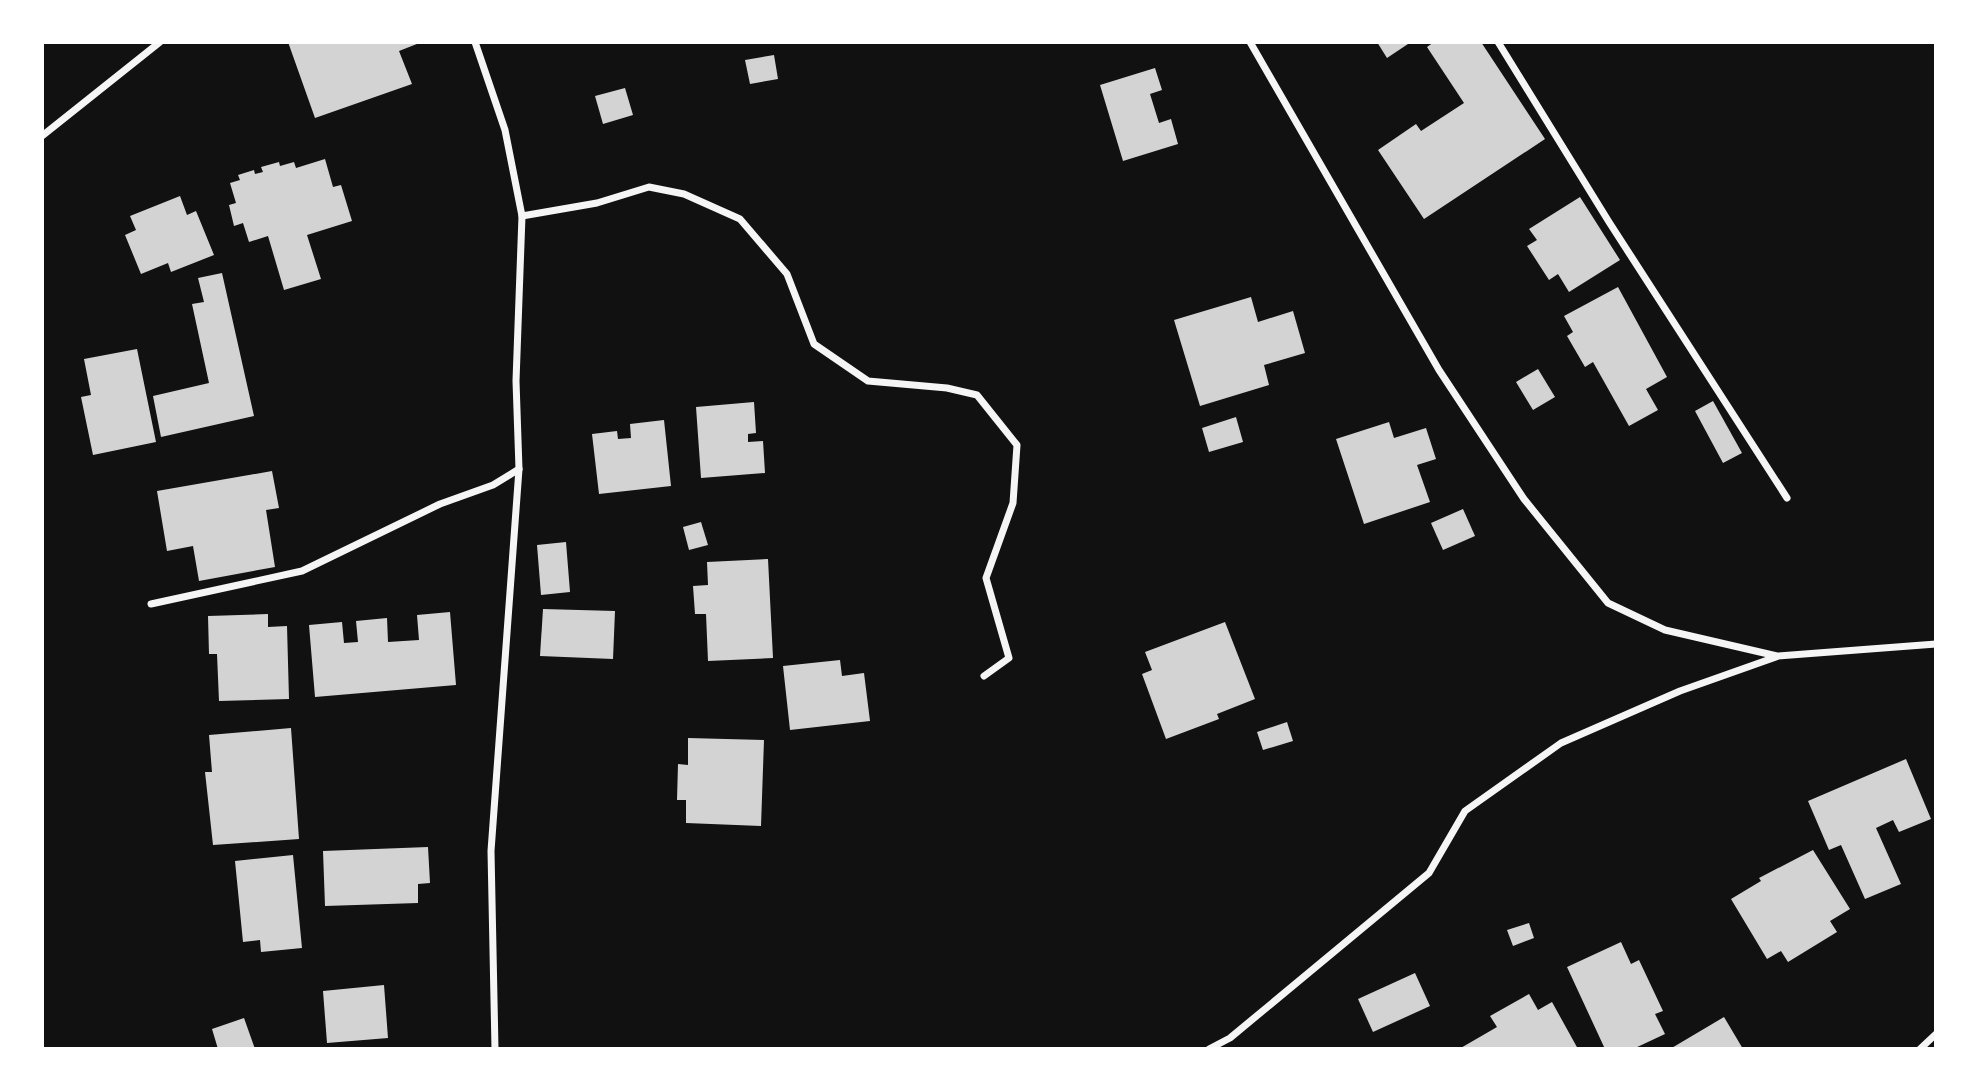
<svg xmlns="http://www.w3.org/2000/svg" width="1978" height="1091" viewBox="0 0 1978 1091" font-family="'Archivo Narrow',sans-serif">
	<rect width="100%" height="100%" fill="#111"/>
	<!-- building -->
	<g fill="#d3d3d3">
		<path d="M288,42H422L399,51L412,84L315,118Z"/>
		<path d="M1377,42H1411L1387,58Z"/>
		<path d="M1434,42H1481L1545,139L1424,219L1378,150L1416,124L1421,131L1464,103L1427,47Z"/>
		<path d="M774,55L778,79L750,84L745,60Z"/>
		<path d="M1155,68L1162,90L1150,94L1159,123L1171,119L1178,144L1123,161L1100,85Z"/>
		<path d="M625,88L633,115L603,124L595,96Z"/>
		<path d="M325,159L333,187L341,185L352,221L307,235L321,279L284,290L268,236L249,242L243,223L234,226L229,205L236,203L230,183L240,180L238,175L254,170L255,174L263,172L261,167L279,162L280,166L294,162L296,168Z"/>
		<path d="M180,196L187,215L196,211L214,255L171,272L168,263L141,274L125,235L136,230L130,216Z"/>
		<path d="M1580,197L1620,260L1569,292L1558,274L1549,280L1527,246L1537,240L1529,229Z"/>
		<path d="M222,273L254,416L161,437L153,396L209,383L192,304L204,302L198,278Z"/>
		<path d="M1618,287L1667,377L1646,389L1658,410L1629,426L1593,362L1585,367L1567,336L1573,332L1564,316Z"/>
		<path d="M1251,297L1258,322L1293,311L1305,353L1264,365L1269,385L1200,406L1174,320Z"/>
		<path d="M137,349L156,442L93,455L81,397L91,395L84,359Z"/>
		<path d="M1538,369L1555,397L1533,410L1516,382Z"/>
		<path d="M1713,401L1742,453L1723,463L1695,411Z"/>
		<path d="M754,402L756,433L748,434V442L763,441L765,473L701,478L696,407Z"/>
		<path d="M1236,417L1243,442L1209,452L1202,428Z"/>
		<path d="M664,420L671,486L599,494L592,434L617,431L618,439L631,438L630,424Z"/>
		<path d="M1389,422L1394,438L1426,428L1436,459L1417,465L1430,502L1364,524L1336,439Z"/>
		<path d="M272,471L279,508L266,510L275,567L199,581L193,546L167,551L157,491Z"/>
		<path d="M1463,509L1475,536L1443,550L1431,523Z"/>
		<path d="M701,522L708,545L689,550L683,527Z"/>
		<path d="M566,542L570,592L541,595L537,545Z"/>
		<path d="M768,559L773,658L708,661L706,614H695L693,586L708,585L707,562Z"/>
		<path d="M543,609L615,611L613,659L540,656Z"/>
		<path d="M450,612L456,685L315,697L309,625L342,622L344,643L358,642L356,621L387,618L388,642L419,640L417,615Z"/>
		<path d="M268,614V627L287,626L289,699L219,701L217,654H209L208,616Z"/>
		<path d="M1225,622L1255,699L1217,714L1219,719L1166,739L1142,674L1152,670L1145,652Z"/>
		<path d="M840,660L842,676L864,673L870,721L790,730L783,666Z"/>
		<path d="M1287,722L1293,741L1263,750L1257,732Z"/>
		<path d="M291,728L299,839L213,845L205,772H212L209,735Z"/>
		<path d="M688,738L764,740L761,826L686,823V800H677L678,764L688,765Z"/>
		<path d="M1906,759L1931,819L1899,832L1893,820L1876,828L1901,884L1865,899L1841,845L1829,850L1808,801Z"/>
		<path d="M428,847L430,883L418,884V903L325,906L323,851Z"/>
		<path d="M1813,850L1850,909L1830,921L1837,932L1788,962L1781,951L1767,959L1731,899L1761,881L1759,878Z"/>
		<path d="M293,855L302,948L261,952L260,940L243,942L235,861Z"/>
		<path d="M1529,923L1534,938L1513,946L1507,930Z"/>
		<path d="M1621,942L1631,964L1639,960L1663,1011L1655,1014L1665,1034L1633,1049H1605L1567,967Z"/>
		<path d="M1415,973L1430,1006L1373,1032L1358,999Z"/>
		<path d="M384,985L388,1038L327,1043L323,991Z"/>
		<path d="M1529,994L1538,1010L1552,1002L1578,1049H1459L1497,1027L1490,1016Z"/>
		<path d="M1724,1017L1743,1049H1670Z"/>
		<path d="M244,1018L255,1049H218L212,1029Z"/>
	</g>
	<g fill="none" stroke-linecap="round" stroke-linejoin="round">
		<!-- minor -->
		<g stroke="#f5f5f5" stroke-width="7">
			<path d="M475,42L505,130L522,216L516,381L519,469L491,851L495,1049"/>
			<path d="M1250,42L1439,370L1524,499L1608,603L1665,630L1777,656L1936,644"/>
			<path d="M1498,42L1609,222L1787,498"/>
			<path d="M42,136L160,42"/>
			<path d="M522,216L597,203L649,187L684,194L740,219L787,274L814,344L868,381L947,388L977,395L1017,445L1013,503L986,578L1009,658L984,676"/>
			<path d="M151,604L302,571L440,504L493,485L519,469"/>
			<path d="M1209,1049L1230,1038L1429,873L1465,811L1561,743L1680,691L1776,657"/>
			<path d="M1920,1049L1936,1034"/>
		</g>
	</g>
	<!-- border -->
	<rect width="1978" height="1091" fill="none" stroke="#ffffff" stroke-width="88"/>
</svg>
